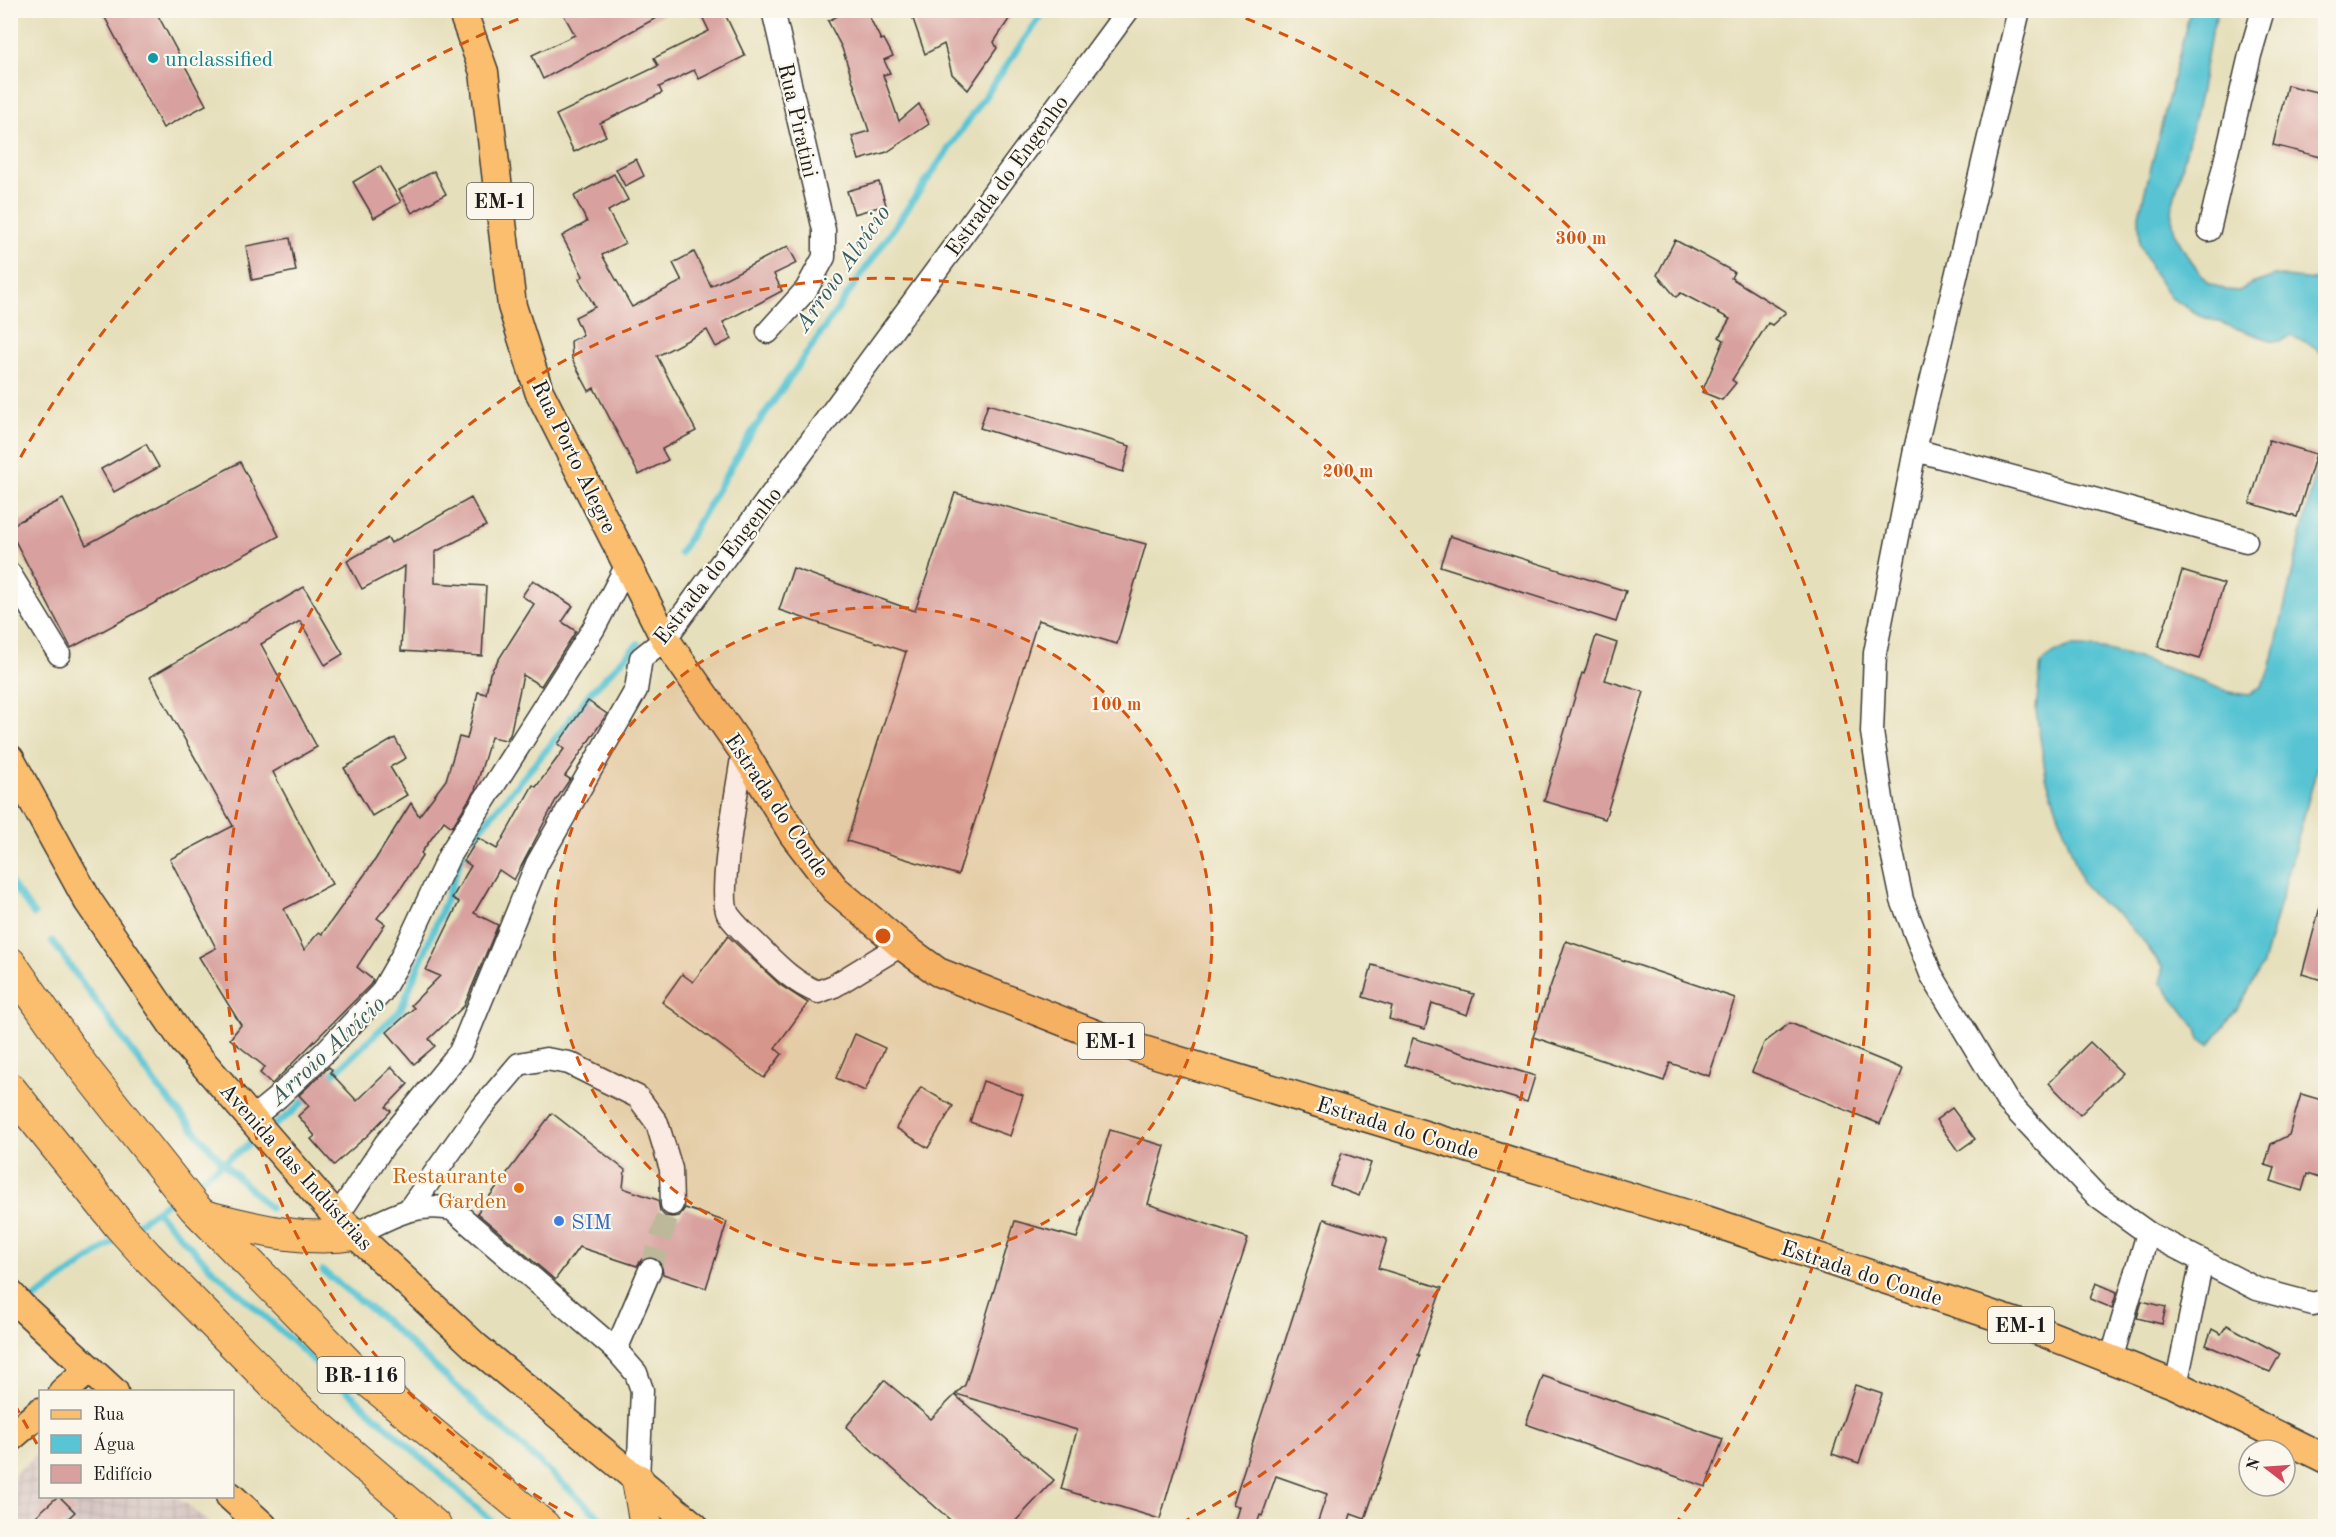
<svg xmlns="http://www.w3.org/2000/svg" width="2336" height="1537" viewBox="0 0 2336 1537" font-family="'Old Standard TT',serif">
	<defs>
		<pattern id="industrial-grid" width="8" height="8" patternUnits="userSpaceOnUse" patternTransform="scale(1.5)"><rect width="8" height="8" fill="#d1bfbd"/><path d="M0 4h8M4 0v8" fill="none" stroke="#b3a4a2"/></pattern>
	</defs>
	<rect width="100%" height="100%" fill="#fbf7ec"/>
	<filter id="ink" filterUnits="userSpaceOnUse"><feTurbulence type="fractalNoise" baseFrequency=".0167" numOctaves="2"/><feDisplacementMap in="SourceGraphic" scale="12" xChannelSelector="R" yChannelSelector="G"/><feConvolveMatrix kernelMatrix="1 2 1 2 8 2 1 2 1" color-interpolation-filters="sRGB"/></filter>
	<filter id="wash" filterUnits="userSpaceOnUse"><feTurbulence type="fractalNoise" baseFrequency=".008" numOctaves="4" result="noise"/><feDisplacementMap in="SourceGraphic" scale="24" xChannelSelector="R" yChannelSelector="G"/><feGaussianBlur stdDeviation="1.35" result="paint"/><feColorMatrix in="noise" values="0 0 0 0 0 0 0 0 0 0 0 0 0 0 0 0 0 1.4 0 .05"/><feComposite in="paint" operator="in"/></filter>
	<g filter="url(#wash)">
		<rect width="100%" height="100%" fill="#e6dfbb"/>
		<!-- industrial -->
		<path fill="url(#industrial-grid)" d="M40,1452V1496L178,1497L213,1526H11L10,1478Z"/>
		<!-- water -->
		<g fill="#59c4d3" stroke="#3a7078" stroke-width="1.5">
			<path d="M2190,11H2218L2211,34L2200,95L2171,211L2175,234L2190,260L2208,283L2226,290L2239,291L2249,285L2275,276L2325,281V356L2306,342L2290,336L2282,341H2273L2201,316L2171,298L2152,271L2140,244L2139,215Z"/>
			<path d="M2325,431V740L2263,964L2240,1005L2210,1044L2200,1040L2197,1029L2161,983L2162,967L2143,941L2119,914L2102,904L2082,882L2046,777L2036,710L2041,663C2051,655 2060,648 2074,647C2120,645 2185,676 2229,692L2249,695L2261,686L2270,670Z"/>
		</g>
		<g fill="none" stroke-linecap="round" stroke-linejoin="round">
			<!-- stream -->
			<g stroke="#59c4d3" stroke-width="7">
				<path d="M680,553L750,435L1045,10"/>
				<path d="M474,836L549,747L590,693L638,644"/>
				<path d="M10,882L34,914"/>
				<path d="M52,941L160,1090L223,1163L270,1208"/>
				<path d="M327,1080L400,1011L446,900L463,852"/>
				<path d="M268,1130L291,1113L310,1095"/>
				<path d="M188,1188L259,1137"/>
				<path d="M156,1211L210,1267L497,1526"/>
				<path d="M132,1228L176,1196"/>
				<path d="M323,1271L383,1319L609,1526"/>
				<path d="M27,1304L120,1237"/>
			</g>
		</g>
		<g id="blocks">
			<!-- building -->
			<g fill="#d8a09e">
				<path d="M101,10H155L206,105L163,128Z"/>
				<path d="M561,10H671L543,79L532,55L575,35Z"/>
				<path d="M699,10H723L745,56L699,79L694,70L659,87L662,93L600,123L606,136L574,152L556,115L658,66L654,58L709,31Z"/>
				<path d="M848,10H866L881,40L884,39L893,56L884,60L890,73L883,75L899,121L919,104L929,124L887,152L859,160L852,136L869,131L842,48L828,21Z"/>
				<path d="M910,10H1015L994,42L997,48L968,90L952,74L944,44L925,54Z"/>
				<path d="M2287,85L2325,94V158L2273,145Z"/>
				<path d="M636,159L644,176L625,186L616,169Z"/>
				<path d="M380,166L401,202L374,218L353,182Z"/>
				<path d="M434,171L446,194L412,213L399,190Z"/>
				<path d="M614,174L628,200L608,211L625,243L602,255L632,307L682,281L673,263L694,252L711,286L788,246L797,263L774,274L782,291L723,322L732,339L716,347L707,330L657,356L696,431L662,449L668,460L639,475L594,388L589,391L572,359L571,341L583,335L575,317L595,307L579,279L583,276L562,236L587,222L574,196Z"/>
				<path d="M879,182L886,205L854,214L847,191Z"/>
				<path d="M290,238L296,271L252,280L246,246Z"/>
				<path d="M1675,240L1734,272L1731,278L1786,312L1772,325L1768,323L1732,380L1736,383L1722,400L1702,392L1724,340L1719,337L1730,319L1681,293L1676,297L1657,275Z"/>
				<path d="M988,404L1130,446L1123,472L980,428Z"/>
				<path d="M2269,440L2316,454L2297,517L2250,503Z"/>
				<path d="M146,444L159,467L114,492L101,469Z"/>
				<path d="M240,462L279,536L71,648L10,531V526L63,499L86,545Z"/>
				<path d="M955,493L1146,544L1117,644L1038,620L958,875L847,841L906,652L779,610L793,568L915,611Z"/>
				<path d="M471,498L486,526L435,552V583L486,586L482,656L401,651L405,566L362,589L347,561L388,538L391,543Z"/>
				<path d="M1450,536L1626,591L1616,622L1440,566Z"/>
				<path d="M2182,571L2224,584L2200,659L2158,647Z"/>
				<path d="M533,580L573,606L562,622L576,631L541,686L523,675L510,735L506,740L491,737L475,790L452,827L444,821L421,853L423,855L399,891L377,918L385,924L357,967L373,980L370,985L272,1084L260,1073L265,1067L230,1039L241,1025L199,957L216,948L170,859L233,826L150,677L304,587L343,654L325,665L300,621L261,644L317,747L273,772L332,884L284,909L304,950L319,932L322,934L375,860L411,803L419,816L446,780L459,737L467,739L478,692L486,694L490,673L534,604L522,596Z"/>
				<path d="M1596,636L1617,643L1605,680L1644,692L1605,819L1544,801L1582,673L1584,674Z"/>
				<path d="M588,701L607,714L565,776L570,779L556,800L514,880L499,870L474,913L498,925L464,1006L429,1039L435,1046L414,1064L387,1032L414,1008L411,1005L440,976L426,970L459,902L452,898L471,866L464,861L478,838L497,849L533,785L536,787L564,749L558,744Z"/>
				<path d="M395,738L406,758L390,767L407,795L372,816L344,768Z"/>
				<path d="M2320,907L2325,908V981L2302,974Z"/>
				<path d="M728,936L780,985L808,1003L775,1048L782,1054L764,1078L662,1002L682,974L693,982Z"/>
				<path d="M1566,941L1735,998L1709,1076L1670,1063L1664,1081L1533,1037Z"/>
				<path d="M1372,965L1474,994L1467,1015L1432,1003L1425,1029L1389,1019L1392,1006L1363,997Z"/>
				<path d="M1790,1023L1903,1069L1880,1124L1752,1072L1764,1043Z"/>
				<path d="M855,1034L885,1048L865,1091L836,1078Z"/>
				<path d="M1413,1038L1535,1076L1527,1102L1405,1065Z"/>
				<path d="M2090,1042L2122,1073L2080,1115L2049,1083Z"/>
				<path d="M329,1067L332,1070L330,1072L357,1101L392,1067L408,1084L386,1107L391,1111L368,1135L334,1165L311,1139L315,1136L298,1116L309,1106L299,1095Z"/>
				<path d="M983,1081L1023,1095L1010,1136L970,1122Z"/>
				<path d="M921,1087L953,1106L928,1148L896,1128Z"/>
				<path d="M2301,1094L2325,1101V1180L2307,1174L2302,1191L2271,1181L2275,1168L2265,1165L2271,1144L2289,1135Z"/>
				<path d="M1952,1108L1975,1139L1958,1151L1936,1120Z"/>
				<path d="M552,1113L625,1170L623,1188L658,1200L660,1211L665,1216L672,1217L679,1216L685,1208L727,1222L706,1288L663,1274L661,1262L655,1257L642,1259L637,1266L579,1247L555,1280L477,1213Z"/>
				<path d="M1110,1130L1165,1146L1148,1204L1248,1238L1198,1390L1160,1519L1061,1489L1077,1430L956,1394L965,1385L1015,1221L1077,1238Z"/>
				<path d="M1342,1153L1371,1163L1359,1196L1330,1185Z"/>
				<path d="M1324,1219L1387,1239L1378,1268L1442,1288L1418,1355H1420L1365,1519L1351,1514L1347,1527H1316L1327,1494L1276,1476L1262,1516L1260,1515L1256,1527H1234L1240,1507L1233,1504Z"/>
				<path d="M2096,1283L2117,1292L2112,1308L2090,1299Z"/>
				<path d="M2142,1301L2166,1307L2162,1324L2137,1318Z"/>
				<path d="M2227,1325L2280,1354L2270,1372L2206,1345L2212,1329L2221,1334Z"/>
				<path d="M1543,1376L1723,1439L1706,1487L1526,1424Z"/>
				<path d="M884,1380L931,1419L955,1395L1054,1480L1010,1527H958L846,1427Z"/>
				<path d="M1855,1385L1882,1394L1859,1463L1832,1454Z"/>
				<path d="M57,1497H60L75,1512L59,1527H45L36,1516Z"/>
			</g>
		</g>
	</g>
	<g filter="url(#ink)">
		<use href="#blocks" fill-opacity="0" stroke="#3a3934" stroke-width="1.5"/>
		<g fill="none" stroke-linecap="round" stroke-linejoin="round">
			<!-- minor-tunnel -->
			<path stroke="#beb89b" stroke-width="22" stroke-dasharray="22 11" stroke-linecap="butt" d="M650,1270L672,1204"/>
			<!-- minor casing -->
			<g stroke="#3a3934" stroke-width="25">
				<g id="minor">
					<path d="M2019,10L1915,450L1875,653L1872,732L1885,819L1902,900L1931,974L2007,1101L2098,1197L2148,1233L2257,1289L2313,1304L2326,1300"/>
					<path d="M2209,230L2250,55L2263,10"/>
					<path d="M768,332L806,290L824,257V230L773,10"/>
					<path d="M1915,450L2246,541"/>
					<path d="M10,574L59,654"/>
					<path d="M743,751C739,781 717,893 728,914C736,927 753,940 763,951C779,967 796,984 818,992L834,986L901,945"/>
					<path d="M251,1119L278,1097L324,1053L381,993L401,958L450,854L594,628L628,563"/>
					<path d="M410,1208L480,1110L519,1064L546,1059L569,1063L638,1097L657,1123L671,1169L672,1204"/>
					<path d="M337,1217L385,1144L460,1052L537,864L636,690L641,658L665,639L1128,10"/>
					<path d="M356,1234C391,1217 412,1202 452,1209L616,1350L636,1373L642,1390L638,1480"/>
					<path d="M616,1350L650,1270"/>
					<path d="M2111,1360L2148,1233"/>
					<path d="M2176,1385L2202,1261"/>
				</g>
			</g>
			<!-- major casing -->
			<g stroke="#3a3934" stroke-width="31">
				<g id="major">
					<path d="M462,10L484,72L512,306L539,391L665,639L743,751L793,834L835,889L901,945L938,972L1110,1040L1706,1220L2029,1327L2176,1385L2326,1459"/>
					<path d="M10,759L88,901L183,1040L337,1217L476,1347L694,1526"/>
					<path d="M10,1294L21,1306L114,1392"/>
					<path d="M63,1392L89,1369"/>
					<path d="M10,1438L40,1412"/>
					<path d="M230,1496L263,1526"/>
				</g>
			</g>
			<!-- highway casing -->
			<g stroke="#3a3934" stroke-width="34">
				<g id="highway">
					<path d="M10,963L83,1067L194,1207L348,1364L544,1526"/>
					<path d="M10,1089L120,1226L147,1256L296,1407L435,1526"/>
					<path d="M203,1216C256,1229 301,1242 356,1234"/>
					<path d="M638,1480L646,1526"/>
				</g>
			</g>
			<!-- minor -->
			<use href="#minor" stroke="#fff" stroke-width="22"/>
			<!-- major -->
			<use href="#major" stroke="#fbbd6e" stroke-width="28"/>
			<!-- highway -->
			<use href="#highway" stroke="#fbbd6e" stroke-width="32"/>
		</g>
	</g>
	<!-- distance rings -->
	<circle cx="883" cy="936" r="329" fill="#d4530e" fill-opacity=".12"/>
	<g fill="none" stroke="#d4530e" stroke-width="3" stroke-dasharray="10 8">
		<circle cx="883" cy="936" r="329"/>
		<path d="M589 1525A658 658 0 1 1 1177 1525"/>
		<path d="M37 1444A987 987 0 0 1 12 1399M12 473A987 987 0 0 1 537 12M1229 12A987 987 0 0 1 1676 1523"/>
	</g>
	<!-- markers -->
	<circle fill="#0f9aa8" stroke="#fbf7ec" stroke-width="2" cx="153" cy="58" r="6"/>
	<circle fill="#e8710a" stroke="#fbf7ec" stroke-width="2" cx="519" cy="1188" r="6"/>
	<circle fill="#3f7fe0" stroke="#fbf7ec" stroke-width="2" cx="559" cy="1221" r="6"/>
	<g text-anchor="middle" stroke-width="4.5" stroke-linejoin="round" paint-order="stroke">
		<!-- shield labels -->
		<g fill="#fbf7ec" stroke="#5f5e5a" stroke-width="1.5">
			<rect x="467" y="183" width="66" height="36" rx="4.5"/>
			<rect x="1078" y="1023" width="66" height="36" rx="4.5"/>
			<rect x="1988" y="1307" width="66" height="36" rx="4.5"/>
			<rect x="317.5" y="1357" width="87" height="36" rx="4.5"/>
		</g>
		<g font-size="21" font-weight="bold" fill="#1c1c1c">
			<text x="500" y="208">EM-1</text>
			<text x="1111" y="1048">EM-1</text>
			<text x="2021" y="1332">EM-1</text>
			<text x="361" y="1382">BR-116</text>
		</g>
		<!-- culture labels -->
		<g font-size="22" fill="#0d838f" stroke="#fbf7ec" text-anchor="start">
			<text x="165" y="66">unclassified</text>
		</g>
		<!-- street labels -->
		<g font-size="22" fill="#1c1c1c" stroke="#fbf7ec">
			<text transform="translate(799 120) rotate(77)" y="8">Rua Piratini</text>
			<text transform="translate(1006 175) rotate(-54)" y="8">Estrada do Engenho</text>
			<text transform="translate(575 456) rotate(64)" y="8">Rua Porto Alegre</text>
			<text transform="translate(717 565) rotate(-52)" y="8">Estrada do Engenho</text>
			<text transform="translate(778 805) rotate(56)" y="8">Estrada do Conde</text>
			<text transform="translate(1398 1127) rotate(17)" y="8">Estrada do Conde</text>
			<text transform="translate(297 1166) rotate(48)" y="8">Avenida das Indústrias</text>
			<text transform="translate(1862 1272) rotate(18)" y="8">Estrada do Conde</text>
		</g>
		<!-- food labels -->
		<g font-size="22" fill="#c56008" stroke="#fbf7ec" text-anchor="end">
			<text x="507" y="1183">Restaurante<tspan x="507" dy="25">Garden</tspan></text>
		</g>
		<!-- shop labels -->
		<g font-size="22" fill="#366cbe" stroke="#fbf7ec" text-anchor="start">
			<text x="571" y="1229">SIM</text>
		</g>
		<!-- water labels -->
		<g font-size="24" font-style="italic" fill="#345f65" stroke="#fbf7ec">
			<text transform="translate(842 268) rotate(-55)" y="8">Arroio Alvício</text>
			<text transform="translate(327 1050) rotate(-43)" y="8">Arroio Alvício</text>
		</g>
	</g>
	<circle cx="883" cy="936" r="9" fill="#d4530e" stroke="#fbf7ec" stroke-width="3"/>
	<g font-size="18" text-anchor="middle" font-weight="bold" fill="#d4530e" stroke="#fbf7ec" stroke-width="4.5" stroke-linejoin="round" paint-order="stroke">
		<text x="1581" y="244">300 m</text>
		<text x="1348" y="477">200 m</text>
		<text x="1116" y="710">100 m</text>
	</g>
	<!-- margin -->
	<rect width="2336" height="1537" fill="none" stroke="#fbf7ec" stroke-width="36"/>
	<!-- legend -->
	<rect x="39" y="1390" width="195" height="108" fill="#fbf7ec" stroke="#a29f99" stroke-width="1.5"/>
	<rect x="51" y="1410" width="30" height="9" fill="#fbbd6e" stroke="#a29f99" stroke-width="1.5"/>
	<text x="93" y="1420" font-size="18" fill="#1c1c1c">Rua</text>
	<rect x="51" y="1435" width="30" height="18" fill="#59c4d3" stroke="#a29f99" stroke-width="1.5"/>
	<text x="93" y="1450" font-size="18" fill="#1c1c1c">Água</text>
	<rect x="51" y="1465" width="30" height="18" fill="#d8a09e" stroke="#a29f99" stroke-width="1.5"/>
	<text x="93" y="1480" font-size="18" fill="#1c1c1c">Edifício</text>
	<!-- north arrow -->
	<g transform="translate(2267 1468) rotate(287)"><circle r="28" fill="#fbf7ec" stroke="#a29f99" stroke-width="1.5"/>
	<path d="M0-4.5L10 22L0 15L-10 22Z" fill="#d1495b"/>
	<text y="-9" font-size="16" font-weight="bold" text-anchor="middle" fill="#1c1c1c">N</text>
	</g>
</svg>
